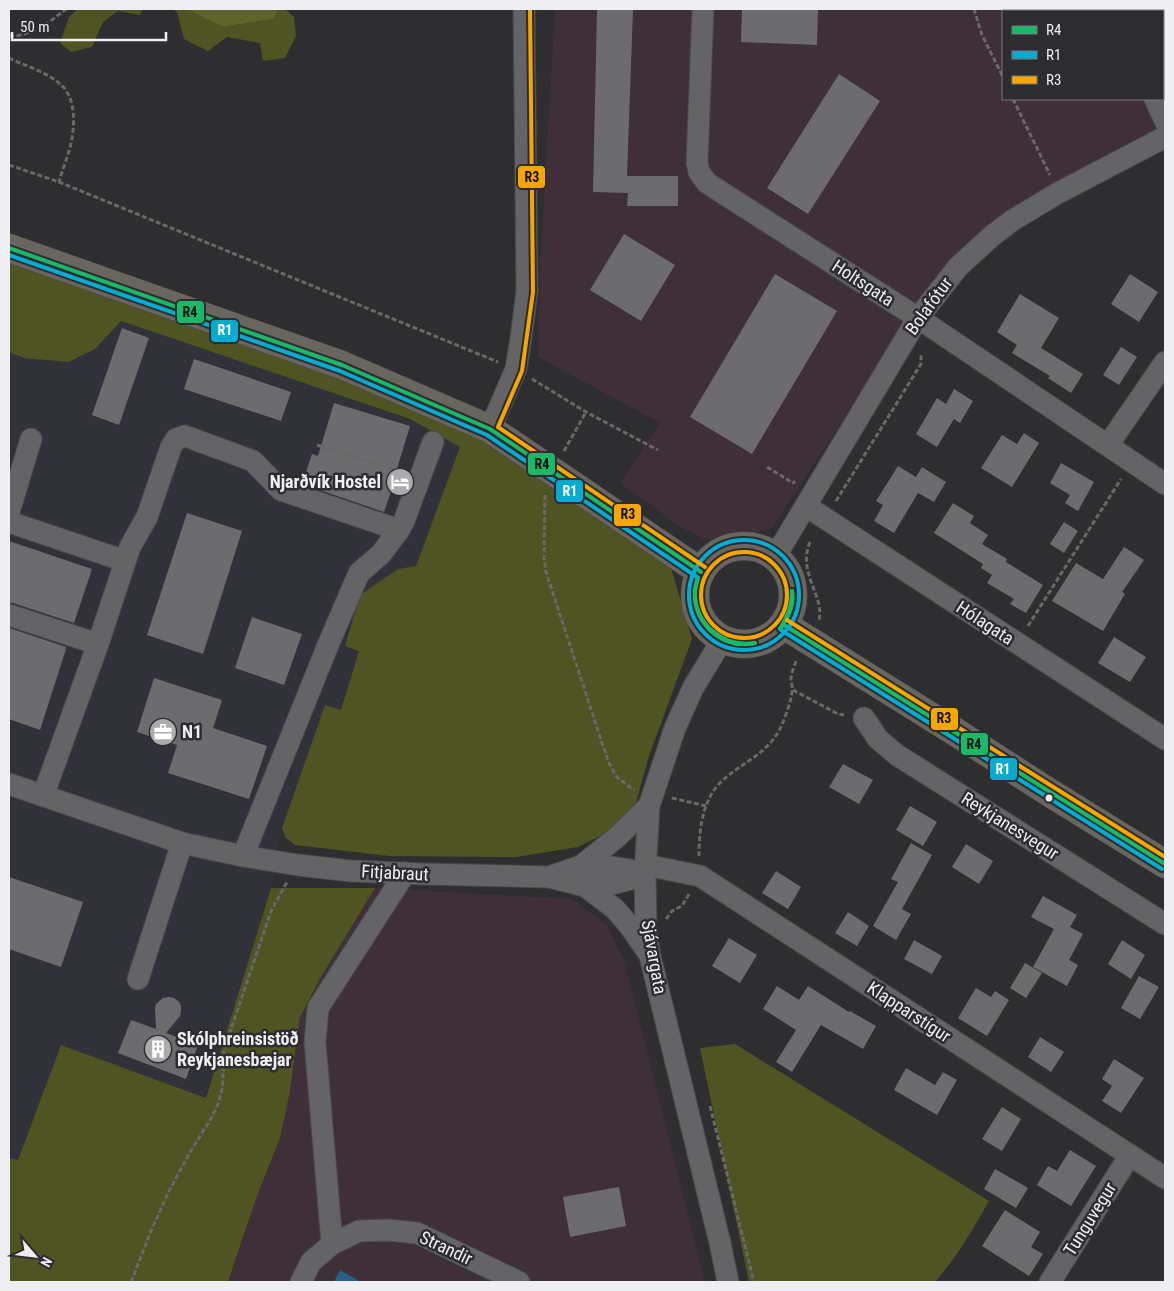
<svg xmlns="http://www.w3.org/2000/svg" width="1174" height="1291" viewBox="0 0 1174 1291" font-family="'Roboto Condensed',sans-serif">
	<rect width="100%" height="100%" fill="#2e2e30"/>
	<!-- built -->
	<path fill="#31313a" d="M121,321L410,419L460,447L416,566L398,569L345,646L359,651L341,710L325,705L282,828L271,888L206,1098L61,1045L17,1161L9,1158V352L24,358L95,349Z"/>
	<!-- industrial -->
	<g fill="#3e2f38" fill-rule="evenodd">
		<path d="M555,9H1165V136L935,281L771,529L726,541L705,539L682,528L620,483L660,423L538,357L540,262ZM1003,11H1163V99H1003Z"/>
		<path d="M375,888L572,899L607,925L624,961L705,1282H228L257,1196L280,1138L290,1091L300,1017L321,977Z"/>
	</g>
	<!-- green -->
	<g fill="#505422">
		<path d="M78,9H143L140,15L118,11L103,22L92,47L71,52L60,43L69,17Z"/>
		<path d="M172,9H186L222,27L274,19L278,9H285L294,17L296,36L285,58L263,61L260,43L227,37L208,51L184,39L177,12Z"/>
		<path d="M9,259L341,374L478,435L669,561L692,639L649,756L634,810L616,828L578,847L516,857L389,856L295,845L286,838L282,828L325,705L341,710L359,651L345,646L360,595L398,569L416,566L460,447L410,419L121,321L95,349L68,362L24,358L9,352Z"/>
		<path d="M271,888H375L321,977L300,1017L290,1091L280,1138L257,1196L228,1282H9V1158L18,1160L61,1045L206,1098Z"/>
		<path d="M735,1044L989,1201C973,1229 957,1257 935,1282H749L700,1048Z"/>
	</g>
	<!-- forest -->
	<path fill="#5f642a" d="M186,9H278L274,19L222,27Z"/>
	<!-- water -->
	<path fill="#285f85" d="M340,1270L361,1282H334Z"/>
	<!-- building -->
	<g fill="#6c6c6e">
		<path d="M597,9H633L627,176H678V206H627L628,193L593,192Z"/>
		<path d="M742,9H818L817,45L741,42Z"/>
		<path d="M839,74L880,101L808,214L767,188Z"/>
		<path d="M624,234L675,265L641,321L590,290Z"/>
		<path d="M775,274L837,311L752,454L690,417Z"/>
		<path d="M1130,274L1158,292L1139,322L1111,304Z"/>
		<path d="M1020,294L1059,318L1041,348L1083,374L1071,393L1048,378L1050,376L1012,353L1017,345L997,332Z"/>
		<path d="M122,328L149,338L119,425L92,415Z"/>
		<path d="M1121,347L1137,357L1119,385L1103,375Z"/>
		<path d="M194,359L291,392L281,421L184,389Z"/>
		<path d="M954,389L973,401L960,423L954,419L937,447L916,434L937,398L946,404Z"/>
		<path d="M334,403L410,426L393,482L394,483L384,512L302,484L312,454L318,456Z"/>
		<path d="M1024,433L1039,443L1012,487L981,468L1002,435L1017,444Z"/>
		<path d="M1061,463L1094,482L1078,511L1065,503L1070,495L1050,483Z"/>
		<path d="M898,466L916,477L922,467L946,482L934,502L918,493L894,533L874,521L883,505L876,501Z"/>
		<path d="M953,503L974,516L970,523L988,535L982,544L1007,559L1006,562L1043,585L1026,613L1010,604L1014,599L987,583L992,575L981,568L983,564L934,533Z"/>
		<path d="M187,513L242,531L203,654L147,635Z"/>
		<path d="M1064,522L1078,531L1064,553L1050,544Z"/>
		<path d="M9,541L92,569L74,623L13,603H9Z"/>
		<path d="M1124,547L1144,560L1122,592L1125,594L1103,631L1052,601L1076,563L1103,579Z"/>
		<path d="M252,617L302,634L284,685L235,668Z"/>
		<path d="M9,628L66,647L65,649H66L40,730L9,719Z"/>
		<path d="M1114,637L1146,657L1130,682L1098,663Z"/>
		<path d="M154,678L222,700L213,728L267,746L249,799L168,773L177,745L137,732Z"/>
		<path d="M843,764L873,780L859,804L829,787Z"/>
		<path d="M910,806L937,822L923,846L896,830Z"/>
		<path d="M911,843L932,855L902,909L911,914L896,940L873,926L898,882L891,879Z"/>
		<path d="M966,844L993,861L979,884L952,867Z"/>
		<path d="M776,871L801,887L788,909L762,893Z"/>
		<path d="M9,877L83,902L61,967L9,949Z"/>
		<path d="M1043,896L1077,915L1070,927L1083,934L1069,960L1078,965L1067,986L1033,967L1054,929L1031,917Z"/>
		<path d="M848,912L869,926L857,946L835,933Z"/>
		<path d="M729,938L757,955L740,983L712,966Z"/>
		<path d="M914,940L942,956L932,974L904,959Z"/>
		<path d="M1122,940L1145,955L1131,979L1108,964Z"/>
		<path d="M1025,963L1042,973L1026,998L1010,988Z"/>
		<path d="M1139,976L1159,987L1140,1019L1121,1008Z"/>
		<path d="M777,986L799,1000L808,986L849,1012L850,1011L876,1026L863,1049L821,1025L792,1072L776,1062L796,1030L763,1009Z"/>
		<path d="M976,988L991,997L995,991L1009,1000L987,1036L958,1018Z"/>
		<path d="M169,997L174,998L179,1002L181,1006V1011L180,1016L166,1033L198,1045L186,1079L118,1053L131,1020L156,1029L155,1008L156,1004L163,998Z"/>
		<path d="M1040,1037L1064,1052L1051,1072L1028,1057Z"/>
		<path d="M1114,1059L1144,1078L1121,1113L1102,1101L1112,1086L1102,1079Z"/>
		<path d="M906,1068L935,1085L943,1072L957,1080L937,1115L894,1090Z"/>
		<path d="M1002,1107L1021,1119L1002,1151L982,1139Z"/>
		<path d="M1070,1150L1096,1166L1071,1206L1037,1185L1048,1166L1057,1171Z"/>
		<path d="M995,1169L1028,1188L1016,1208L984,1189Z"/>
		<path d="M619,1187L626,1226L570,1237L563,1197Z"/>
		<path d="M1005,1210L1040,1232L1031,1247L1043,1254L1029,1276L982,1246Z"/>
	</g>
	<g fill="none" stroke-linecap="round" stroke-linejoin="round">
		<!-- minor casing -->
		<g stroke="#4a4a4c" stroke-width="23">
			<g id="minor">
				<path d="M703,9L697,163L699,172L707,183L918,318L1165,484"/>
				<path d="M1139,11L1144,9"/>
				<path d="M1155,99L1165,121"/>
				<path d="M490,429L516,369L521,338L527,291L524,9"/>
				<path d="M1108,445L1165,362"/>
				<path d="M806,506L1165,739"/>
				<path d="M9,512L31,439"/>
				<path d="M9,522L125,561"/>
				<path d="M775,557L918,318L958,267L993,235L1013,220L1058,193L1165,137"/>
				<path d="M9,615L98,644"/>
				<path d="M722,640L693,688L675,728L649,806L645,874L646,930L650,956L720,1243L728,1282"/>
				<path d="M864,718L878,739L897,755L1165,924"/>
				<path d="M9,784L182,843L243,856L298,865L351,871L424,874L549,877L585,886L616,883L631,879L645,874"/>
				<path d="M43,796L98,644L130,547L147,517L171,447L176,439L185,436L253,461L281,490L399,530"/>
				<path d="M243,856L328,645L359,573L381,554L399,530L404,521L433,442"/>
				<path d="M646,865L700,876L1165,1178"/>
				<path d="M581,866C604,866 624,867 645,874"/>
				<path d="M549,877L581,866L616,838L649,806"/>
				<path d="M585,886L615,909L629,925L647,951"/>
				<path d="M138,979L182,843"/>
				<path d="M332,1244L315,1042L318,1008L405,873"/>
				<path d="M301,1282L311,1262L332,1244L359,1231L388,1230L417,1233L519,1282"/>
				<path d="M1050,1282L1130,1155"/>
			</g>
		</g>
		<!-- major casing -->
		<g stroke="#4a4a4c" stroke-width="29">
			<g id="major">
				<path d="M9,248L342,365L490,429L701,572"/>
				<circle cx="744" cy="595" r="49"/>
				<path d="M784,625L954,731L1047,791L1165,864"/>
			</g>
		</g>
		<!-- path -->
		<g stroke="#69696a" stroke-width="3" stroke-dasharray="5 2.5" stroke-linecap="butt">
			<path d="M974,9L982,35L1003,77"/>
			<path d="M9,36C30,37 50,22 66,9"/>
			<path d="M9,58C25,66 47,72 60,84C75,96 75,120 72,138C70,152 63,167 59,182"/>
			<path d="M1013,99L1050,175"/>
			<path d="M9,165L59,182L498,362"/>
			<path d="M532,379L586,412L658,450"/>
			<path d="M317,445L400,472"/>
			<path d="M564,451L586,412"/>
			<path d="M767,467L793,483L795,481"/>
			<path d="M545,495L544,558L546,572L608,761L616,776L632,789L634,790"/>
			<path d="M836,501L921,364V356L922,354"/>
			<path d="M810,542C797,573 825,596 819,621"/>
			<path d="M1028,626L1121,479"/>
			<path d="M793,690L838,714L844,715"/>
			<path d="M672,798L706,806"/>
			<path d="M699,856C699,831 702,799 722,781C740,764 763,756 777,734C782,727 792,700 792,691C793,687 791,683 791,679C791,674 794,667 796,661"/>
			<path d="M666,919L672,911L682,906L689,894"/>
			<path d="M710,1106L754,1282"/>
			<path d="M131,1282L151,1231L169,1191L189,1154L212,1117L218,1104L222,1090L223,1078L224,1050L271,911L287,882"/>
		</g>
		<!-- minor -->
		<use href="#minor" stroke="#646466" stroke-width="21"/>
		<!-- major -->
		<use href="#major" stroke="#69655f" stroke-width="28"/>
		<!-- bus-1 casing -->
		<g stroke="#2d2d31" stroke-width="8">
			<g id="bus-1">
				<path d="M9,248L342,365L490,429L701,572"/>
				<path d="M698,578C697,583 695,588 695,593C695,625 724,648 755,643"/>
				<path d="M698,578C684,613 717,652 755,643"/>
				<path d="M784,625L1165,864"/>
				<path d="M780,629C788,616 792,606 792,591"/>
				<path d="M780,629C788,618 795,605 792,591"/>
			</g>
		</g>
		<!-- bus-2 casing -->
		<g stroke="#2d2d31" stroke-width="8">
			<g id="bus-2">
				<path d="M9,255L340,371L487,435L697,577"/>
				<circle cx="744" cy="595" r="55"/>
				<path d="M781,630L1162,869"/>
			</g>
		</g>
		<!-- bus-3 casing -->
		<g stroke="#2d2d31" stroke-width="8">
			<g id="bus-3">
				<path d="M530,9L533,292L522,371L498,427L705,567"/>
				<circle cx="744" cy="595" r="43"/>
				<path d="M787,620L1165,857"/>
			</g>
		</g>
		<!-- bus-1 -->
		<use href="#bus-1" stroke="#1ab867" stroke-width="4"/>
		<!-- bus-2 -->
		<use href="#bus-2" stroke="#06acd0" stroke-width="4"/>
		<!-- bus-3 -->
		<use href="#bus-3" stroke="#f7a600" stroke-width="4"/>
	</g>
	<!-- icons -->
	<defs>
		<g id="hotel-disc" transform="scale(1.4375)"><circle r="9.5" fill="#ababae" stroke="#2d2d31"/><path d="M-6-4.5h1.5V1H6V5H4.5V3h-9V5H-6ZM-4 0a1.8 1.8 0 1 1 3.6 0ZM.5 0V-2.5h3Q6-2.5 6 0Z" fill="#fff"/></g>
		<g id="office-disc" transform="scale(1.4375)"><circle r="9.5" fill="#ababae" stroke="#2d2d31"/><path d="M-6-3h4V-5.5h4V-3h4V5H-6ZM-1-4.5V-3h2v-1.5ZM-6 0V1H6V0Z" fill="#fff"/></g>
		<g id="building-disc" transform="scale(1.4375)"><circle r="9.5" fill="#ababae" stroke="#2d2d31"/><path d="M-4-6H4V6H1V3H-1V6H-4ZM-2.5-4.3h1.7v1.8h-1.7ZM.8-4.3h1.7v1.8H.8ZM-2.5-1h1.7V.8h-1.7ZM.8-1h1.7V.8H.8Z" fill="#fff"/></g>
	</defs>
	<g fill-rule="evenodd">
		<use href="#hotel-disc" x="400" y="482"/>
		<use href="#office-disc" x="163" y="732"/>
		<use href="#building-disc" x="158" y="1049"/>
	</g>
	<!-- markers -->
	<circle fill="#efeef2" stroke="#2d2d31" stroke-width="2" cx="1049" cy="798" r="4.5"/>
	<g text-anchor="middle" stroke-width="5" stroke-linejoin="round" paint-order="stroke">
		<!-- street labels -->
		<g font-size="18" fill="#efeef2" stroke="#2d2d31">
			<text transform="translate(863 283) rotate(33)" y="6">Holtsgata</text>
			<text transform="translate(929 306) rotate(-54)" y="6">Bolafótur</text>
			<text transform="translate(985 623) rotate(33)" y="6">Hólagata</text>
			<text transform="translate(1010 826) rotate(32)" y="6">Reykjanesvegur</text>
			<text transform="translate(395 873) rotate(3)" y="6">Fitjabraut</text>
			<text transform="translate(654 957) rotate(80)" y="6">Sjávargata</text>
			<text transform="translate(909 1012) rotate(33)" y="6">Klapparstígur</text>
			<text transform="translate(1090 1219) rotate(-58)" y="6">Tunguvegur</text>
			<text transform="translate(446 1248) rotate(25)" y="6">Strandir</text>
		</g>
		<!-- poi labels -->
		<g font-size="18" font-weight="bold" fill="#efeef2" stroke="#2d2d31" text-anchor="start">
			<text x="381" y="488" text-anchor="end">Njarðvík Hostel</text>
			<text x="182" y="738">N1</text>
			<text x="177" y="1045">Skólphreinsistöð<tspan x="177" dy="21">Reykjanesbæjar</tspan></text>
		</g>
	</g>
	<g stroke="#2d2d31" stroke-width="2">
		<rect x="517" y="165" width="29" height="24" rx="5" fill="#f7a600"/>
		<rect x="176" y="300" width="29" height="24" rx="5" fill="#1ab867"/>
		<rect x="210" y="319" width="29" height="24" rx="5" fill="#06acd0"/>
		<rect x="527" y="452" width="29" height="24" rx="5" fill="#1ab867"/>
		<rect x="555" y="479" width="29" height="24" rx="5" fill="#06acd0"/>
		<rect x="613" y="503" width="29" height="24" rx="5" fill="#f7a600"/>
		<rect x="930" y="707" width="29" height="24" rx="5" fill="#f7a600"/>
		<rect x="960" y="732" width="29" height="24" rx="5" fill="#1ab867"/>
		<rect x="989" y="757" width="29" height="24" rx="5" fill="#06acd0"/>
	</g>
	<g font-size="14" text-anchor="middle" font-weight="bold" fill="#fff">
		<text x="225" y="335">R1</text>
		<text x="570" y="496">R1</text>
		<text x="1003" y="774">R1</text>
	</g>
	<g font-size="14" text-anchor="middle" font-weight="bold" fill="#111">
		<text x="532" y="182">R3</text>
		<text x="190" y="317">R4</text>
		<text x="542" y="469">R4</text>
		<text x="628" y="519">R3</text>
		<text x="944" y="723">R3</text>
		<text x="974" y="749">R4</text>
	</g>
	<!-- border -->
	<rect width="1174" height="1291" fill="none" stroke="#efeef2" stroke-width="20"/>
	<!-- legend -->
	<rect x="1002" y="10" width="162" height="90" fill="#2d2d31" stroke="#7b7a7e"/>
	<rect x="1012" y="26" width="25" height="8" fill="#1ab867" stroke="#7b7a7e"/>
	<text x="1046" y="35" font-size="15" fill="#efeef2">R4</text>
	<rect x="1012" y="51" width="25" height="8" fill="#06acd0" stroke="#7b7a7e"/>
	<text x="1046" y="60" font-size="15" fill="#efeef2">R1</text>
	<rect x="1012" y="76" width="25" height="8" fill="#f7a600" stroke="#7b7a7e"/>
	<text x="1046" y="85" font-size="15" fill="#efeef2">R3</text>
	<!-- north arrow -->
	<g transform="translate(35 1256) rotate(118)" stroke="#2d2d31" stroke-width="4" paint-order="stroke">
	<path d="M0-4L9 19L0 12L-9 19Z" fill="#efeef2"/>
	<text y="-8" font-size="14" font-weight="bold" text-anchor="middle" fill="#efeef2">N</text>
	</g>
	<!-- scale -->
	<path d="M12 32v8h154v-8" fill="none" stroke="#efeef2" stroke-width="2.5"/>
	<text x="20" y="32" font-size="15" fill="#efeef2" stroke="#2d2d31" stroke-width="4" paint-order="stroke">50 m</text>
</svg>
